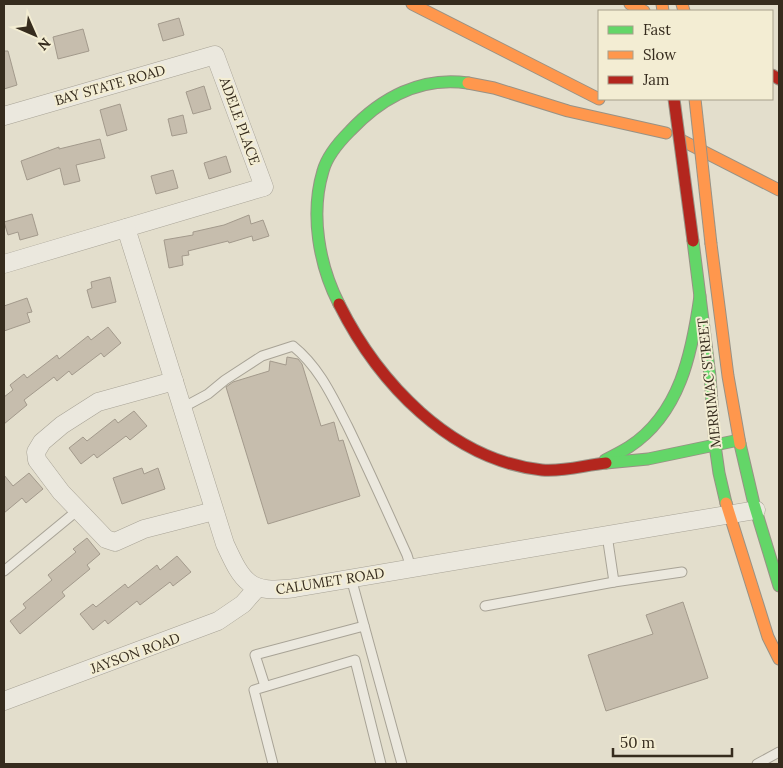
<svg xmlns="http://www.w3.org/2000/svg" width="783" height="768" viewBox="0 0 783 768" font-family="Lora,serif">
	<rect width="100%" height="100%" fill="#e3decc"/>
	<!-- building -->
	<g fill="#c6bdad" stroke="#a39a8c">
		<path d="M179,18L184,35L163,41L158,24Z"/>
		<path d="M83,29L89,51L58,59L53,37Z"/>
		<path d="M4,51H8L17,85L4,89Z"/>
		<path d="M204,86L211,109L193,114L186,92Z"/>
		<path d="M120,104L127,130L107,136L100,110Z"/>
		<path d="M183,115L187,133L172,136L168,119Z"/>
		<path d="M100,139L105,158L76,165L80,181L64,185L60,168L27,180L21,161L59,147V149Z"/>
		<path d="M226,156L231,172L209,179L204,163Z"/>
		<path d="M173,170L178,188L156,194L151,176Z"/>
		<path d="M32,214L38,235L20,240L18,232L8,235L4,222Z"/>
		<path d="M249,215L251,224L263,220L269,236L253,241L252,236L229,243L228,241L188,251L189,255L182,256L183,265L169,268L164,240L193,235V232L224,225Z"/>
		<path d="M110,277L116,302L92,308L87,290L92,288L91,282Z"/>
		<path d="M27,298L32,312L27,313L30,322L4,331V306Z"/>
		<path d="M108,327L121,343L104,357L101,353L72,375L69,371L57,381L54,377L24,400L27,405L4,424V397L13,390L10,385L24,374L27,378L57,355L59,359L88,336L91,340Z"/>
		<path d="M287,357L298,359L302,364L321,426L334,422L339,441L343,440L360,496L268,524L226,387L233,382L269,371L270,361L286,365Z"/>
		<path d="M134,411L147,426L130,440L126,436L97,458L94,454L81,464L69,448L83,437L87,441L115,419L118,423Z"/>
		<path d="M142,468L144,474L158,468L165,489L122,504L113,478Z"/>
		<path d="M29,473L43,489L26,503L22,498L4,513V475L13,486Z"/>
		<path d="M87,538L100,554L87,565L90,569L62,592L65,596L20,634L10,621L26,608L23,604L52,580L48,575L76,552L73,549Z"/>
		<path d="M177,556L191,572L173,586L170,582L140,605L137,601L108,624L105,620L93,630L80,614L93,604L96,607L125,584L128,588L157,565L160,570Z"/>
		<path d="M683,602L708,678L606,711L588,655L653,634L646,615Z"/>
	</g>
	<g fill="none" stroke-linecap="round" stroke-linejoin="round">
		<!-- lane casing -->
		<g stroke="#a8a396" stroke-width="11">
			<g id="lane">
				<path d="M182,408L208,394L225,380L262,356L293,346C319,367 332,396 347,425C368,468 387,511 407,555L411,568"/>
				<path d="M607,535L614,582L682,572"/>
				<path d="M4,571L78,510"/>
				<path d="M351,578L402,764"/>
				<path d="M485,606L614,582"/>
				<path d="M265,686L255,655L364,626"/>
				<path d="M273,764L254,690L355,660L381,764"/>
				<path d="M757,764L779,752"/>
			</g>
		</g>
		<!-- street casing -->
		<g stroke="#a8a396" stroke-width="19">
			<g id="street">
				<path d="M4,116L215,55L264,187L4,264"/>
				<path d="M126,228L225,544C243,583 249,594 295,588L756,510"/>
				<path d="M174,381L98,402L62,425L42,442L36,452L37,460L61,492L106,539L115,542L144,529L214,511"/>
				<path d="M4,701L218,621L243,604L257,588"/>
			</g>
		</g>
		<!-- fast casing -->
		<g stroke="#989285" stroke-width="13">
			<g id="fast">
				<path d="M693,241L710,376L715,445L719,473L726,503"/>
				<path d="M339,304C319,265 310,214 323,171C327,156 339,142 350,131C381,98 421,76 468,83"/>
				<path d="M740,444L754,504L779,586"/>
				<path d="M605,460C613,456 621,452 629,447C680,414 692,353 700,296"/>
				<path d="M606,463L648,459L739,440"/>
			</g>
		</g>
		<!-- slow casing -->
		<g stroke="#989285" stroke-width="13">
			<g id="slow">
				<path d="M412,4L599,99"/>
				<path d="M630,4L644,11"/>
				<path d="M662,4L663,11"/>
				<path d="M682,4L684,11"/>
				<path d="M468,83L494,88L568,111L666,133"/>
				<path d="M681,140L779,190"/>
				<path d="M711,244L728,376L740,444"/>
				<path d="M726,503L768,637L779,659"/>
			</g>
		</g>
		<!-- jam casing -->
		<g stroke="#989285" stroke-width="13">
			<g id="jam">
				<path d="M772,75L779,79"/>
				<path d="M339,304C378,382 450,460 542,470C564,472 585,465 606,463"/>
			</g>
		</g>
		<!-- lane -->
		<use href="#lane" stroke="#ebe8de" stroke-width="9"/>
		<!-- street -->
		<use href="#street" stroke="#ebe8de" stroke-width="18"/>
		<!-- fast -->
		<use href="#fast" stroke="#63d668" stroke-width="11"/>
		<!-- slow -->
		<use href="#slow" stroke="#ff974d" stroke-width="11"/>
		<!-- jam -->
		<use href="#jam" stroke="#b3261e" stroke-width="11"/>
		<!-- slow-bridge casing -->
		<g stroke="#989285" stroke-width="13" stroke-linecap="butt">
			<path id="slow-bridge" d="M695,99L711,244"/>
		</g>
		<!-- jam-bridge casing -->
		<g stroke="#989285" stroke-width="13" stroke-linecap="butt">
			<path id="jam-bridge" d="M674,99L693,241"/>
		</g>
		<!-- slow-bridge -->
		<use href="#slow-bridge" stroke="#ff974d" stroke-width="11"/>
		<!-- jam-bridge -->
		<use href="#jam-bridge" stroke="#b3261e" stroke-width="11"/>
	</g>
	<g text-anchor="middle" stroke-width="4" stroke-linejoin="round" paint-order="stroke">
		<!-- street labels -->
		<g font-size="14" fill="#362c1e" stroke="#f3edd3">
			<text transform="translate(110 85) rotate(-16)" y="5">BAY STATE ROAD</text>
			<text transform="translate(240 121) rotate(70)" y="5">ADELE PLACE</text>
			<text transform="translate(709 383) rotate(-96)" y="5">MERRIMAC STREET</text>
			<text transform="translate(330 581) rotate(-9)" y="5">CALUMET ROAD</text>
			<text transform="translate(135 653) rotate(-20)" y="5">JAYSON ROAD</text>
		</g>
	</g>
	<!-- border -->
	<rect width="783" height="768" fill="none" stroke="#362c1e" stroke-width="10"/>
	<!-- legend -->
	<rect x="598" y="10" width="175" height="90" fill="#f3edd3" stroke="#a7a08b"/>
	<rect x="608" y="26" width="25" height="8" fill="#63d668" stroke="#a7a08b"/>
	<text x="643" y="35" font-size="15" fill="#362c1e">Fast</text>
	<rect x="608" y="51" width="25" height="8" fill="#ff974d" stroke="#a7a08b"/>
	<text x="643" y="60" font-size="15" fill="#362c1e">Slow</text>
	<rect x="608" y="76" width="25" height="8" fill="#b3261e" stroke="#a7a08b"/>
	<text x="643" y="85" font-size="15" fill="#362c1e">Jam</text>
	<!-- north arrow -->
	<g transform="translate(35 35) rotate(135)" stroke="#f3edd3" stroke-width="4" paint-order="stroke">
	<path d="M0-4L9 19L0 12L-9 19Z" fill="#362c1e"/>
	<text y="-8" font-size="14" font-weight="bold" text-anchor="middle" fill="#362c1e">N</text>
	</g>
	<!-- scale -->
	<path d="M613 748v8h119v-8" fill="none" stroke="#362c1e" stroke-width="2.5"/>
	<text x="620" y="748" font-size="15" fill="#362c1e" stroke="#f3edd3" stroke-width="4" paint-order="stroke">50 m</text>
</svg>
